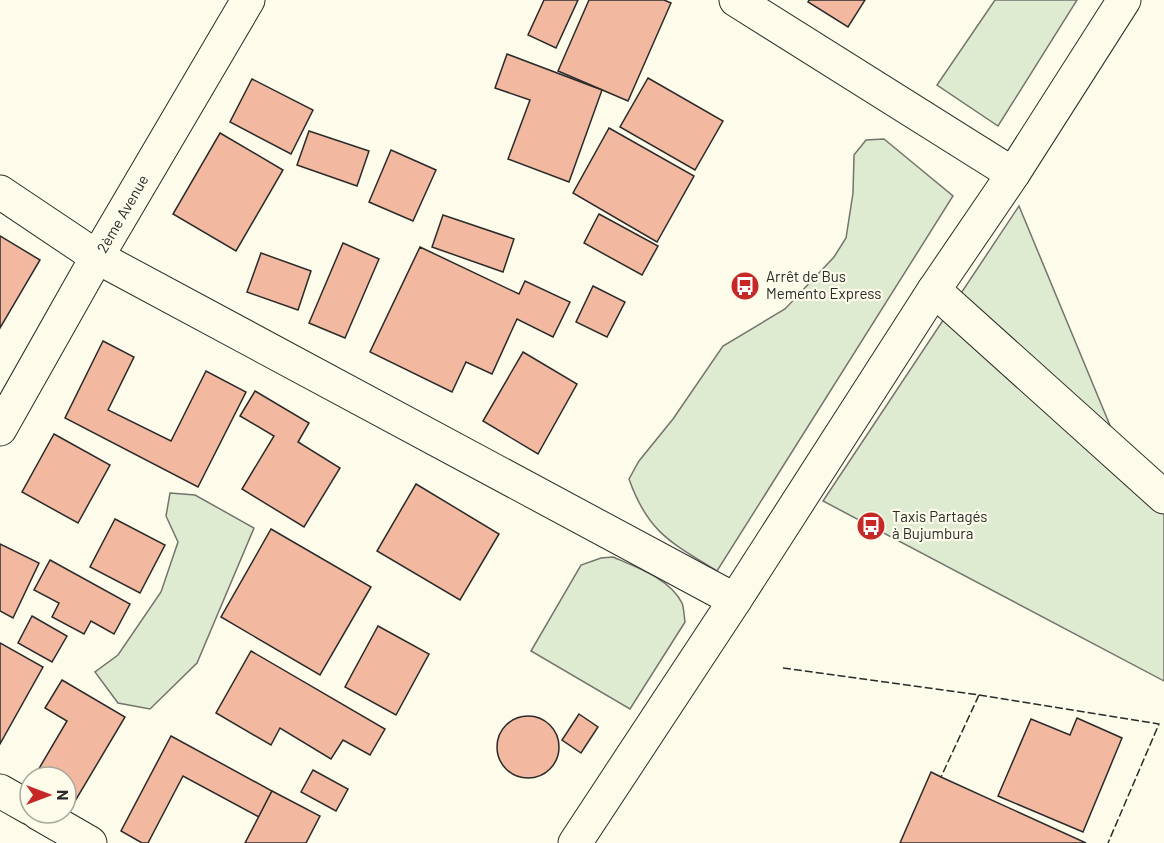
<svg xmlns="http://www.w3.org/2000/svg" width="1164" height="843" viewBox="0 0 1164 843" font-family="Barlow,sans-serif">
	<rect width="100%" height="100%" fill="#fdfbea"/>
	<!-- green -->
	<g fill="#deebd1" stroke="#74746e" stroke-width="1.5">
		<path d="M995,0H1077L998,126L937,85Z"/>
		<path d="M884,139L953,196L717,571C672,543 648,533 629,479L639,461L673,419L723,346L785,309L834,257L846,238L853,193L854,155L866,140Z"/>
		<path d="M1019,206L1126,464L1164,485V681L823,501Z"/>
		<path d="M170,493L195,495L254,528L197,663L150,709L118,703L95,672L118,655L161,592L178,542L166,516Z"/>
		<path d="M613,557C636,567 670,579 682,603C684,608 684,616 685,622L630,709L531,651L581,565L601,558Z"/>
	</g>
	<!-- building -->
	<g fill="#f2b8a0" stroke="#2b2b2b" stroke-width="1.5">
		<path d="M544,0H578L556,48L528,35Z"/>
		<path d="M589,0H664L671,3L628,101L558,71Z"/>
		<path d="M809,0H865L848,27L808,2Z"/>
		<path d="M507,54L602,90L569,182L508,159L530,100L495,88Z"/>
		<path d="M648,78L723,121L695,170L620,127Z"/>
		<path d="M252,79L313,110L291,154L230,122Z"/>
		<path d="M609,128L694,176L657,242L573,193Z"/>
		<path d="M309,131L369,151L357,186L297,165Z"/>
		<path d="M220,133L283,170L236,251L173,214Z"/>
		<path d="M391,150L436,170L413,221L369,202Z"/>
		<path d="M599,214L658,246L642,275L584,243Z"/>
		<path d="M443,215L514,239L503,272L432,247Z"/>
		<path d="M0,236L40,260L0,328Z"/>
		<path d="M343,243L379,259L345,338L309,323Z"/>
		<path d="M420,247L519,294L525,281L570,302L553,337L517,319L492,374L466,362L452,392L370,352Z"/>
		<path d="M261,253L311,271L298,310L247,292Z"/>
		<path d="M593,286L625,302L607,337L576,322Z"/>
		<path d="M103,341L134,357L108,410L171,441L206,371L246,392L198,487L65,418Z"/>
		<path d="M523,352L577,384L538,454L483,421Z"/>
		<path d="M255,391L309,423L298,442L340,468L304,527L242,489L274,436L240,416Z"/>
		<path d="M54,434L110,465L78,523L22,492Z"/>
		<path d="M416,484L499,534L460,600L377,551Z"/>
		<path d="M115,519L165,545L140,593L90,567Z"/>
		<path d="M271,529L371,587L320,675L221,617Z"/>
		<path d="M0,544L39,563L13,618L0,611Z"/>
		<path d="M50,560L130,604L114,634L91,621L84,634L52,617L59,603L34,590Z"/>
		<path d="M32,616L67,636L52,662L18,643Z"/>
		<path d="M378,626L429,654L396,715L345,687Z"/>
		<path d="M0,643L43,667L0,744Z"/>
		<path d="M251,651L385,729L370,755L343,740L331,759L280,728L271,745L216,713Z"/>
		<path d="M62,680L125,717L68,813L66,812V777H34L67,721L45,708Z"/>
		<path d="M579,714L598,727L581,753L562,740Z"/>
		<circle cx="528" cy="747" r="31"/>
		<path d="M1077,718L1122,738L1083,832L998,796L1031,719L1070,735Z"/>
		<path d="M171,736L272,791L259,817L183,776L148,843H142L121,831Z"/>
		<path d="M313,770L348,789L336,811L301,792Z"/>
		<path d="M931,772L941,777L1086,843H900Z"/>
		<path d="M272,791L320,816L306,843H245Z"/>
	</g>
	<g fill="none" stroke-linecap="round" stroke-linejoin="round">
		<!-- street casing -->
		<g stroke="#2b2b2b" stroke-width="35">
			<g id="street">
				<path d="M736,0L1013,174"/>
				<path d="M0,192L97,257L735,600"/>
				<path d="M934,290L1164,497"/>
				<path d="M0,429L97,257L248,0"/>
				<path d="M0,791L30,808"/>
				<path d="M38,813L90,843"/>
			</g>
		</g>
		<!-- primary casing -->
		<g stroke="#2b2b2b" stroke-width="35">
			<path id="primary" d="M575,843L735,600L934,290L1013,174L1124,0"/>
		</g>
		<!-- street -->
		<use href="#street" stroke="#fdfbea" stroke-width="33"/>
		<!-- primary -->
		<use href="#primary" stroke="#fdfbea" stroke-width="33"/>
		<!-- fence -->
		<g stroke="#2b2b2b" stroke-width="1.5" stroke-dasharray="8 3" stroke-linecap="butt">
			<path d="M783,668L979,695L941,777"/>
			<path d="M979,695L1159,724L1108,843"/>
		</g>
	</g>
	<!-- icons -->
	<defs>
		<g id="bus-disc" transform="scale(1.5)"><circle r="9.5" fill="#c62828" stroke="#fdfbea"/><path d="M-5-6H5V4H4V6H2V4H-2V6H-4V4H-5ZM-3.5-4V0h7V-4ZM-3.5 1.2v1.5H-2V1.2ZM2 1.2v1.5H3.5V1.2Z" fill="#fff"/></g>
	</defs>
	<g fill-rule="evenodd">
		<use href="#bus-disc" x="745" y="286"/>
		<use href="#bus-disc" x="871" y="526"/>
	</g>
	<g text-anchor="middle" stroke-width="4.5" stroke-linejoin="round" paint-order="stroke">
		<!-- street labels -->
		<g font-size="15" fill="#2b2b2b" stroke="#fdfbea">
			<text transform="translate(123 214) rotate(-60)" y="5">2ème Avenue</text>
		</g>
		<!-- poi labels -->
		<g font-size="15" fill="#2b2b2b" stroke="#fdfbea" text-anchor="start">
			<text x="766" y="282">Arrêt de Bus<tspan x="766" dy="17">Memento Express</tspan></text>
			<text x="892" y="522">Taxis Partagés<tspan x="892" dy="17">à Bujumbura</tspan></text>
		</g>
	</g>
	<!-- north arrow -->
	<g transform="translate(48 795) rotate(90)"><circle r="28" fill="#fdfbea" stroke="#a9a89e" stroke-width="1.5"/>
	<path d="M0-4.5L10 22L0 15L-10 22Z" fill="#c62828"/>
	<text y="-9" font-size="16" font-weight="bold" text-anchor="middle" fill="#2b2b2b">N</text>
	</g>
</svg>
